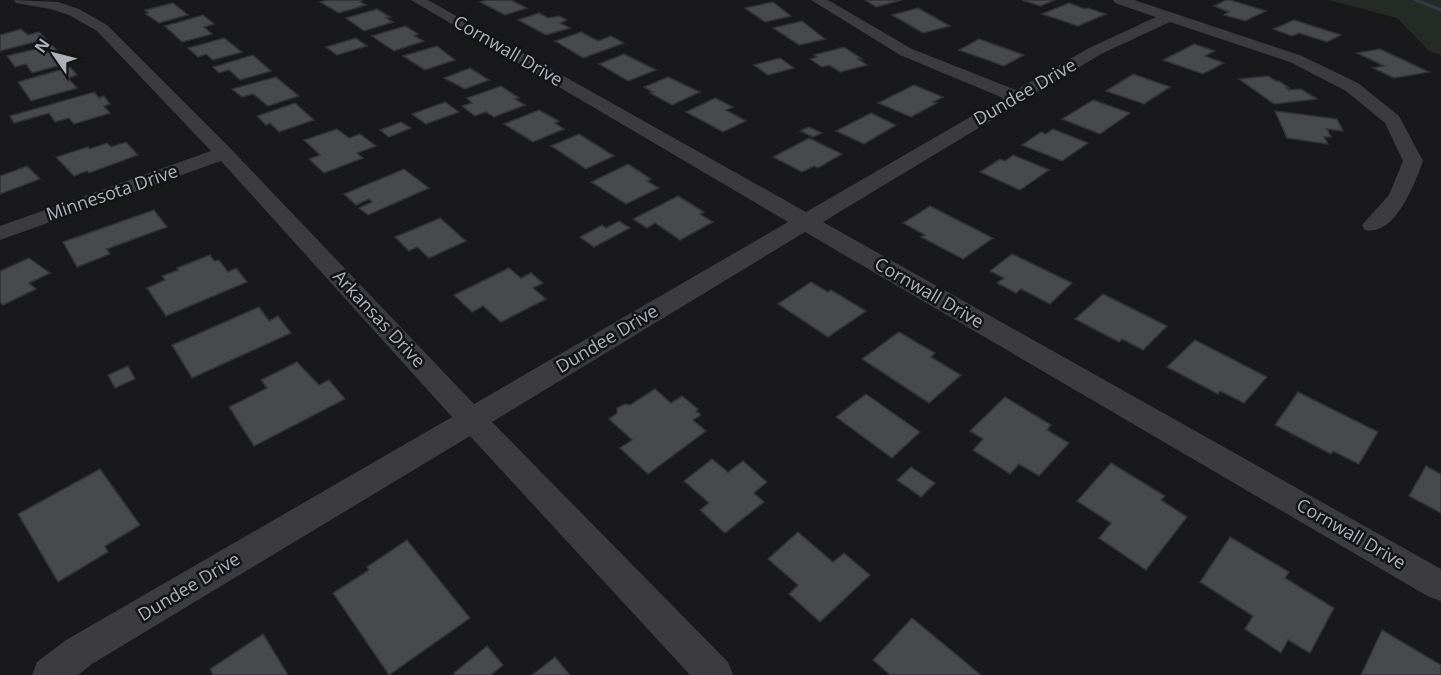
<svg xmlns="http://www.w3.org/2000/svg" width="1441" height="675" viewBox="0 0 1441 675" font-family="'Open Sans',sans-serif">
	<rect width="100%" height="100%" fill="#19191b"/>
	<!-- green -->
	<path fill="#242b25" d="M1328,0H1441V55L1429,51L1397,18Z"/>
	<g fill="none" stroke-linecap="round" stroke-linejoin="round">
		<!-- stream -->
		<path fill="#343c43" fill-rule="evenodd" d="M1412,0H1420L1441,8V12Z"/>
	</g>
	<!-- building -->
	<g fill="#48494d" stroke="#333337" stroke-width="1.5">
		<path d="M328,0H362L360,2L366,5L339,13L320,2Z"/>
		<path d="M487,0H511L527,8L505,15L480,2Z"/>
		<path d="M865,0H902L876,7Z"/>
		<path d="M1022,0H1055L1040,6Z"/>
		<path d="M1226,0H1230L1266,11L1245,21L1224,15L1229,12L1214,6Z"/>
		<path d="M773,2L791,16L765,22L745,8Z"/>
		<path d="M173,3L188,15L159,23L146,14L148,13L145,10Z"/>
		<path d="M1069,3L1085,9L1088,8L1106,14L1078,26L1042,14Z"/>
		<path d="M918,8L950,26L923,33L892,15Z"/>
		<path d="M377,9L390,17L386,18L393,22L364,31L346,18Z"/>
		<path d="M539,13L548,18L559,16L567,20L560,23L570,28L546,35L518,20Z"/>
		<path d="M203,15L214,24L204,27L212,34L182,42L165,26Z"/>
		<path d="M1294,20L1341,35L1327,42L1299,33L1292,36L1273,29Z"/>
		<path d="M802,21L825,39L799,45L773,28Z"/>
		<path d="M405,26L418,34L414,36L424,41L394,51L372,36Z"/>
		<path d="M21,29L28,35L39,32L46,39L0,51V35Z"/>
		<path d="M581,32L598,41L611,36L624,43L583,58L555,41Z"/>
		<path d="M224,38L242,52L213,60L206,54L198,57L188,48Z"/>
		<path d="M356,38L367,46L337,55L326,47Z"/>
		<path d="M979,39L1024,55L1004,66L959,50Z"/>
		<path d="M1194,44L1215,51L1205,56L1224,63L1203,74L1163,60Z"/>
		<path d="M52,45L68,63L32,73L26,64L15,67L7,56Z"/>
		<path d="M437,46L455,60L425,70L403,56Z"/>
		<path d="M844,47L862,59H858L867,65L840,72L829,65L822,67L810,59L817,57L814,55Z"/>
		<path d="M1380,49L1429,72L1394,78L1373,68L1384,66L1357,53Z"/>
		<path d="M624,54L656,70L628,81L599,64Z"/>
		<path d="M253,55L271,71L240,80L229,70L219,73L213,67Z"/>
		<path d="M780,58L794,68L768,75L754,65Z"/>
		<path d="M70,67L77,75L68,78L77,88L31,101L18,82Z"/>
		<path d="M470,68L489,80L465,89L444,78Z"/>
		<path d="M1133,74L1170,87L1144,104L1106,91Z"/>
		<path d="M1268,76L1276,81H1279L1289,88H1286L1289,90L1301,89L1317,99L1274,104L1239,79Z"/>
		<path d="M276,77L299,96L268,106L253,94L242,97L232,89Z"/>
		<path d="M668,77L700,92L672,105L650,93L653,92L644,87Z"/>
		<path d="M914,85L943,97L933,102L937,103L911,117L878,103Z"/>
		<path d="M501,86L519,98L515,99L525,105L494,117L486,112L475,116L462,106L472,103L467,98Z"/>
		<path d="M94,92L99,98L104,96L110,104L104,106L110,113L74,124L69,118L55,122L49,113L14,123L10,116Z"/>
		<path d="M715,98L733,107L726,110L746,121L723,132L686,112Z"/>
		<path d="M1093,100L1130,113L1100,134L1062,119Z"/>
		<path d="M445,102L459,112L426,124L412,114Z"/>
		<path d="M295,103L314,120L279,132L270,123L266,125L257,116Z"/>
		<path d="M539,110L559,121L555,123L564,129L533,142L504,124Z"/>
		<path d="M1275,111L1337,119L1343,131L1327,129L1331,137H1324L1328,144L1287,138Z"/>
		<path d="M871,113L896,125L864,144L836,131Z"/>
		<path d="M401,122L411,128L389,137L380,130Z"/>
		<path d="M809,127L822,133L813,137L800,131Z"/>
		<path d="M337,129L349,138L360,134L376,146L357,153L363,158L324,173L309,159L320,155L304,140Z"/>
		<path d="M1053,129L1088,143L1062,161L1022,145L1041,132L1046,134Z"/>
		<path d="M579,134L614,156L586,169L551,146Z"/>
		<path d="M809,138L842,154L818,168L814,166L802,172L773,157Z"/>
		<path d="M126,142L138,155L89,173L87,171L74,176L56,157L88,147L90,149L107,143L111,147Z"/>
		<path d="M1013,155L1049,170L1020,190L980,172L1000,159L1005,161Z"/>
		<path d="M628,164L651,179L647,181L659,188L626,204L591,182Z"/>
		<path d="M27,166L40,179L0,194V176Z"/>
		<path d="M404,169L429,188L368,215L359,208L372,202L369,199L356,205L344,194Z"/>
		<path d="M678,196L704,212L700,214L713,222L680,240L655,223L647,228L633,219Z"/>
		<path d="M930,206L993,238L963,259L921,237L925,235L903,223Z"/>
		<path d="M154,210L167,227L107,249L110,254L77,267L63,242Z"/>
		<path d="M440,218L466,241L429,258L417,247L409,251L395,237Z"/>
		<path d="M619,221L630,228L594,247L580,237L602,225L606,228Z"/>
		<path d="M1012,254L1072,283L1050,304L1021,289L1016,293L997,283L1004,278L990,271Z"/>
		<path d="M210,255L214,261L219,260L228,272L236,268L247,282L166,316L147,288L165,280L162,276L178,270L177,268Z"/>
		<path d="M29,258L50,273L29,283L36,289L3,305L0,302V271Z"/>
		<path d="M509,268L521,278L531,273L543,283L533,288L546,299L501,322L483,306L472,312L454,295Z"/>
		<path d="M811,282L828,292L831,290L866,311L828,337L778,304Z"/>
		<path d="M1103,294L1167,326L1143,350L1122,339L1119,342L1075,319Z"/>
		<path d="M259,307L269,321L278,316L291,333L192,378L172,345Z"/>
		<path d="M899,332L935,353L931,357L961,375L929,403L862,359Z"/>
		<path d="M1195,340L1267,377L1244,403L1220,391L1218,394L1167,367Z"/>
		<path d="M297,362L319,385L329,380L345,399L254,446L229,407L267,388L261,380Z"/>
		<path d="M128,366L135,379L115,388L108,375Z"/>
		<path d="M655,389L671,403L682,396L698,409L696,411L701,415L693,420L706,431L648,474L620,448L632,440L609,419L617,413V408L625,404L630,405Z"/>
		<path d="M1298,392L1378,432L1359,464L1333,451L1331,454L1275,425Z"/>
		<path d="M866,394L920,432L892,458L836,417Z"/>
		<path d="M1005,397L1051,425L1047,430L1069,443L1039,476L1019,464L1010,474L973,450L983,439L970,431Z"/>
		<path d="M712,459L728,472L743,461L767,482L754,493L764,502L725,533L700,510L709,503L684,481Z"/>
		<path d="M1111,463L1165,496L1161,500L1187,517L1146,570L1099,538L1111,523L1077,501Z"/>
		<path d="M1426,466L1441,474V513L1409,496Z"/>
		<path d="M911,467L935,483L921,497L897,480Z"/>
		<path d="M100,469L140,525L105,546L108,552L58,582L18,514Z"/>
		<path d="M798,532L833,562L844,553L870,575L820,622L789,594L798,585L768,559Z"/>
		<path d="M1230,537L1289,572L1285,578L1334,608L1310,653L1288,640L1281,653L1245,629L1253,616L1200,582Z"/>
		<path d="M407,540L470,618L389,675L333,593L369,570L367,567Z"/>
		<path d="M912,618L981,675H890L873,660Z"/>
		<path d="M1382,630L1441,665V675H1361Z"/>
		<path d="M263,634L288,675H213L210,669Z"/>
		<path d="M487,646L503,665L491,675H455L454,673Z"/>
		<path d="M555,657L570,675H532Z"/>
	</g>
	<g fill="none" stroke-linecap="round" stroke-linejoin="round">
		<!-- street -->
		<path fill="#3b3b40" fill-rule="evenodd" d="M14,0L58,2L79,9L107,25L231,149L474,404L788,222L411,0H428L806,212L1003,98L900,55L811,0H828L912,49L1016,90L1089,48L1156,17L1115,3L1113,0H1134L1302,56L1358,83L1399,116L1423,161C1415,183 1395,237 1365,230L1362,225L1389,195L1403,161L1385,123L1346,91L1290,62L1170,22L1101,54L823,222L1441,569V601L1429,597L805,232L492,422L728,662L733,675H690L470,436L92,664L78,675H32L37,662L66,640L452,417L221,161L0,240V226L211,151L97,31L69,15L50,9L16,3Z"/>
	</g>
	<g text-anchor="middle" stroke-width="5" stroke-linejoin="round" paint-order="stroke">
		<!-- street labels -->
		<g font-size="18" fill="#adb1b9" stroke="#141416">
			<text transform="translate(508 51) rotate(30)" y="6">Cornwall Drive</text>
			<text transform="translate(1025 92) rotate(-30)" y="6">Dundee Drive</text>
			<text transform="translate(112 193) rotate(-19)" y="6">Minnesota Drive</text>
			<text transform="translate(929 293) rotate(30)" y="6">Cornwall Drive</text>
			<text transform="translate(379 319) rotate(47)" y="6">Arkansas Drive</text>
			<text transform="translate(607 339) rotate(-31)" y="6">Dundee Drive</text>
			<text transform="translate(1351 534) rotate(30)" y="6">Cornwall Drive</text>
			<text transform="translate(189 587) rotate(-31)" y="6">Dundee Drive</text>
		</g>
	</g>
	<!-- north arrow -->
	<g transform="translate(54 54) rotate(305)" stroke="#141416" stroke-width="4.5" paint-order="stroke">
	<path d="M0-4.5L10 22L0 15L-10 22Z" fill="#adb1b9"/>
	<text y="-9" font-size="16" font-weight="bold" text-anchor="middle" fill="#adb1b9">N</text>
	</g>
</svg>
